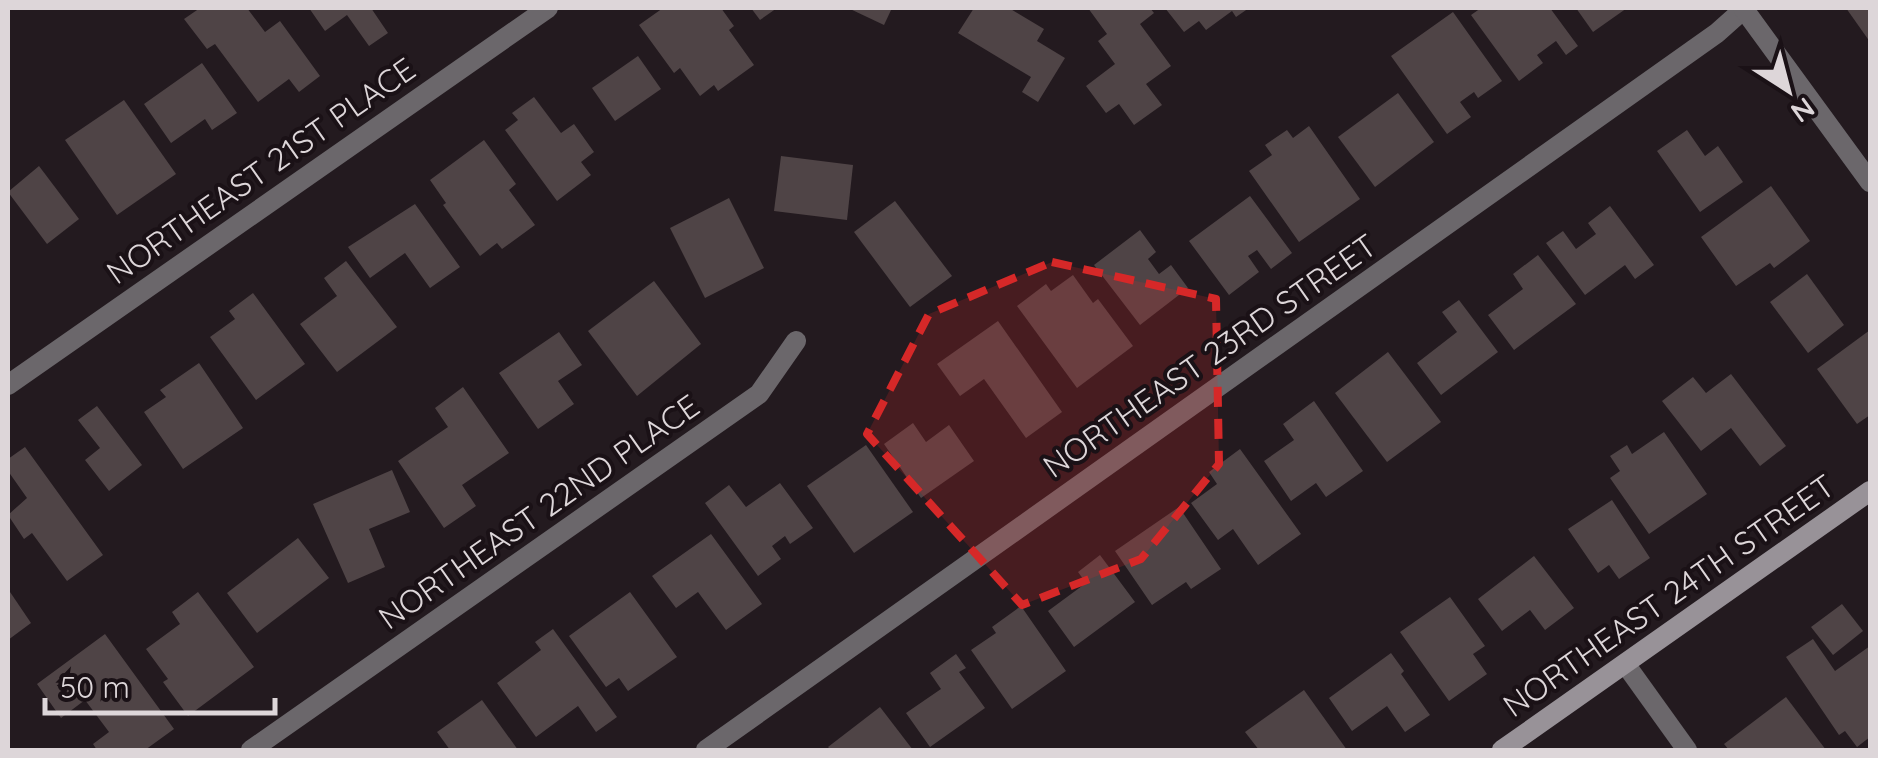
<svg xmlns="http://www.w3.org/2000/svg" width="1878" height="758" viewBox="0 0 1878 758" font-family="Quicksand,sans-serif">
	<rect width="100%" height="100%" fill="#231a1f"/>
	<!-- building -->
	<g fill="#4f4446">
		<path d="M200,8H247L265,32L280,21L320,76L299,92L289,79L258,102L215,44L207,49L184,19Z"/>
		<path d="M309,8H371L388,33L369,46L347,15L325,31Z"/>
		<path d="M663,8H721L734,26L729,30L754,65L718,91L714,85L700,96L680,68L674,73L639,25Z"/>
		<path d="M751,8H777L760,20Z"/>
		<path d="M848,8H892L884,25Z"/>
		<path d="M974,8H1009L1044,29L1037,41L1065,58L1038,102L1022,92L1031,77L958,33Z"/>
		<path d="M1088,8H1150L1154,13L1140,24L1171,66L1146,84L1162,105L1134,125L1119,104L1106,113L1086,86L1115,64L1098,41L1107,34Z"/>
		<path d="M1165,8H1249L1236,17L1232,11L1206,30L1199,21L1184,32Z"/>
		<path d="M1481,8H1550L1578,46L1566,55L1556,41L1537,55L1543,63L1519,81L1471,15Z"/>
		<path d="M1576,8H1627L1593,32Z"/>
		<path d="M1846,8H1870V42Z"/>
		<path d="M1453,12L1502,81L1478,98L1474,92L1460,102L1471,117L1447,134L1391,56Z"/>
		<path d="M638,56L661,89L615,121L592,88Z"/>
		<path d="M202,63L237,113L212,130L205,119L171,143L144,104Z"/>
		<path d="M1398,93L1434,142L1375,187L1338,137Z"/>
		<path d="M534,97L561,133L574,124L594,152L581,162L591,175L557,201L505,130L518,120L512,113Z"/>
		<path d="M124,100L176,174L117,215L65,140Z"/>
		<path d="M1309,126L1360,199L1299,242L1249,171L1272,155L1265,145L1287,130L1293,138Z"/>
		<path d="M1687,130L1705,156L1718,146L1743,182L1700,212L1657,151Z"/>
		<path d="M484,140L516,184L509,190L535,225L502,249L497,243L480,256L443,205L446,203L430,180Z"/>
		<path d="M781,156L853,165L847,220L774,211Z"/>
		<path d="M39,166L79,219L47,244L8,192Z"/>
		<path d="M1771,186L1810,241L1774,268L1770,263L1736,286L1701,237Z"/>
		<path d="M1250,196L1292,253L1271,269L1257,250L1248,256L1259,272L1229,295L1189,241Z"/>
		<path d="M729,198L764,268L705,298L670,228Z"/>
		<path d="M895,201L952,276L910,307L854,232Z"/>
		<path d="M415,204L460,267L430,288L405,253L370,278L348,247Z"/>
		<path d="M1610,206L1654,265L1635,279L1625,265L1585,295L1546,243L1563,231L1576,249L1596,234L1588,223Z"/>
		<path d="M1140,230L1156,252L1148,259L1159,274L1171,265L1188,288L1140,325L1094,265Z"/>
		<path d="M1538,255L1576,304L1514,350L1488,315L1523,289L1513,274Z"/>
		<path d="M346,261L397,327L337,372L300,324L337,296L324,278Z"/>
		<path d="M1807,274L1844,325L1808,353L1770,302Z"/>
		<path d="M1073,275L1093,303L1098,299L1133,346L1077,388L1017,306L1046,284L1051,291Z"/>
		<path d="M654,281L701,344L637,396L588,331Z"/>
		<path d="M253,293L305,364L256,400L210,337L235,319L229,311Z"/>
		<path d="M1459,300L1498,352L1441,395L1417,363L1457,332L1442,312Z"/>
		<path d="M998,321L1062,412L1026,438L984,379L960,396L937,364Z"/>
		<path d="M1870,330V415L1857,424L1817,369Z"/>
		<path d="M559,332L582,365L558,381L574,404L538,429L499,373Z"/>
		<path d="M1388,352L1441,422L1387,462L1335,393Z"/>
		<path d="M199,363L243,428L183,469L144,412L166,397L160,390Z"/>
		<path d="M1731,374L1786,446L1760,466L1731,428L1701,451L1662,401L1693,377L1706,393Z"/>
		<path d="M463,387L509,453L462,485L476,506L444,528L398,461L448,427L435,408Z"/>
		<path d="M1314,401L1363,471L1326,497L1316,483L1291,501L1264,461L1294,440L1283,424Z"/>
		<path d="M97,406L142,465L109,491L85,460L100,448L78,420Z"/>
		<path d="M913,423L926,442L949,425L974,461L921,498L884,444Z"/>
		<path d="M1664,432L1707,494L1649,534L1610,478L1620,471L1610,456L1627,445L1632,454Z"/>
		<path d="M866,445L913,512L854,553L807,486Z"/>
		<path d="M25,447L103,555L67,581L32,533L24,539L8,515L27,498L8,471V459Z"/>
		<path d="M1240,449L1301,534L1258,565L1233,529L1218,540L1191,503L1217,484L1209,472Z"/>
		<path d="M392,470L410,512L369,529L385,567L348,583L313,504Z"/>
		<path d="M780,483L813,528L790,544L785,536L772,546L781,559L758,576L705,503L729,485L746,507Z"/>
		<path d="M1612,500L1650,558L1619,579L1609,565L1598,573L1568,529Z"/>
		<path d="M1179,507L1221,569L1191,589L1186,582L1152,605L1115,551Z"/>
		<path d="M711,534L762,604L726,630L698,592L676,608L652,576Z"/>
		<path d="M298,538L329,578L257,633L227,593Z"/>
		<path d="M1100,555L1135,602L1074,647L1048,611L1086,583L1078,572Z"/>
		<path d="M1534,556L1574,608L1545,630L1530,610L1502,631L1478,599Z"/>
		<path d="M8,589L31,623L8,640Z"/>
		<path d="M198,592L254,667L188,716L163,682L168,679L146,649L180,624L172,612Z"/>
		<path d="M630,592L677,657L628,691L619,678L606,687L569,636Z"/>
		<path d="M1450,597L1485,646L1473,654L1487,674L1449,701L1400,632Z"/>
		<path d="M1842,604L1863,631L1833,655L1811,627Z"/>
		<path d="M1021,606L1066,671L1012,709L971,650L996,633L992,627Z"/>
		<path d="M553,629L617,717L596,732L578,706L536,737L497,683L541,650L535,642Z"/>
		<path d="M105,634L174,729L145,750H97L93,744L109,732L85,700L61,718L37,684Z"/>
		<path d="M1813,639L1835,671L1870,646V737L1857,747L1845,731L1839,735L1786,657Z"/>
		<path d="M1391,653L1404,671L1401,674L1430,715L1405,732L1387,706L1352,731L1329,698Z"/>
		<path d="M956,654L966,668L959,672L985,708L930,747L906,713L941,689L930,673Z"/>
		<path d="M1304,690L1347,750H1259L1245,732Z"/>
		<path d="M1786,697L1826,750H1729L1724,744Z"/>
		<path d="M482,700L518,750H450L437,732Z"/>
		<path d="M880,707L913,750H831L828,747Z"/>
	</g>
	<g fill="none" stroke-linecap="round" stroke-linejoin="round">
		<!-- minor -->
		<g stroke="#6b676b" stroke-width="20">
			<path d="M8,385L548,8"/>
			<path d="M1626,665L1687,750"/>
			<path d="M251,750L759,394L796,341"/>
			<path d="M706,750L1717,33L1745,8"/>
		</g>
		<!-- tertiary -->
		<path stroke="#6b676b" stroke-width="20" d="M1743,8L1870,182"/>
		<!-- secondary -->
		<path stroke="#989298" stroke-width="20" d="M1502,750L1870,491"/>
	</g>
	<!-- marked area -->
	<path fill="#d62828" fill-opacity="0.2" stroke="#d62828" stroke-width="8" stroke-dasharray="20 12" stroke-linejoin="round" d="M1052,262L1216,299L1219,464L1141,559L1022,605L867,434L929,314Z"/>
	<g text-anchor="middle" stroke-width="8" stroke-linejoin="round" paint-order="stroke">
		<!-- street labels -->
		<g font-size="32" fill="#ddd6d9" stroke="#1a1116">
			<text transform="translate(261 171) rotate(-35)" y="11">NORTHEAST 21ST PLACE</text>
			<text transform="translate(1210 356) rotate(-35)" y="11">NORTHEAST 23RD STREET</text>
			<text transform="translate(539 512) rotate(-35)" y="11">NORTHEAST 22ND PLACE</text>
			<text transform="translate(1669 596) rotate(-35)" y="11">NORTHEAST 24TH STREET</text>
		</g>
	</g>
	<!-- border -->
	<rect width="1878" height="758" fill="none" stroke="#ddd6d9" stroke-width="20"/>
	<!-- north arrow -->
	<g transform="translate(1788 90) rotate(144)" stroke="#1a1116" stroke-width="8" paint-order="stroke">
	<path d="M0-8L18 38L0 25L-18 38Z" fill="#ddd6d9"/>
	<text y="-15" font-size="28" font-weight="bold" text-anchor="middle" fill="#ddd6d9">N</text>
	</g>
	<!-- scale -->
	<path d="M45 698v15h230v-15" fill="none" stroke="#ddd6d9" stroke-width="5"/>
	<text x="60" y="698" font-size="30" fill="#ddd6d9" stroke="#1a1116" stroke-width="8" paint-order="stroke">50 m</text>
</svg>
